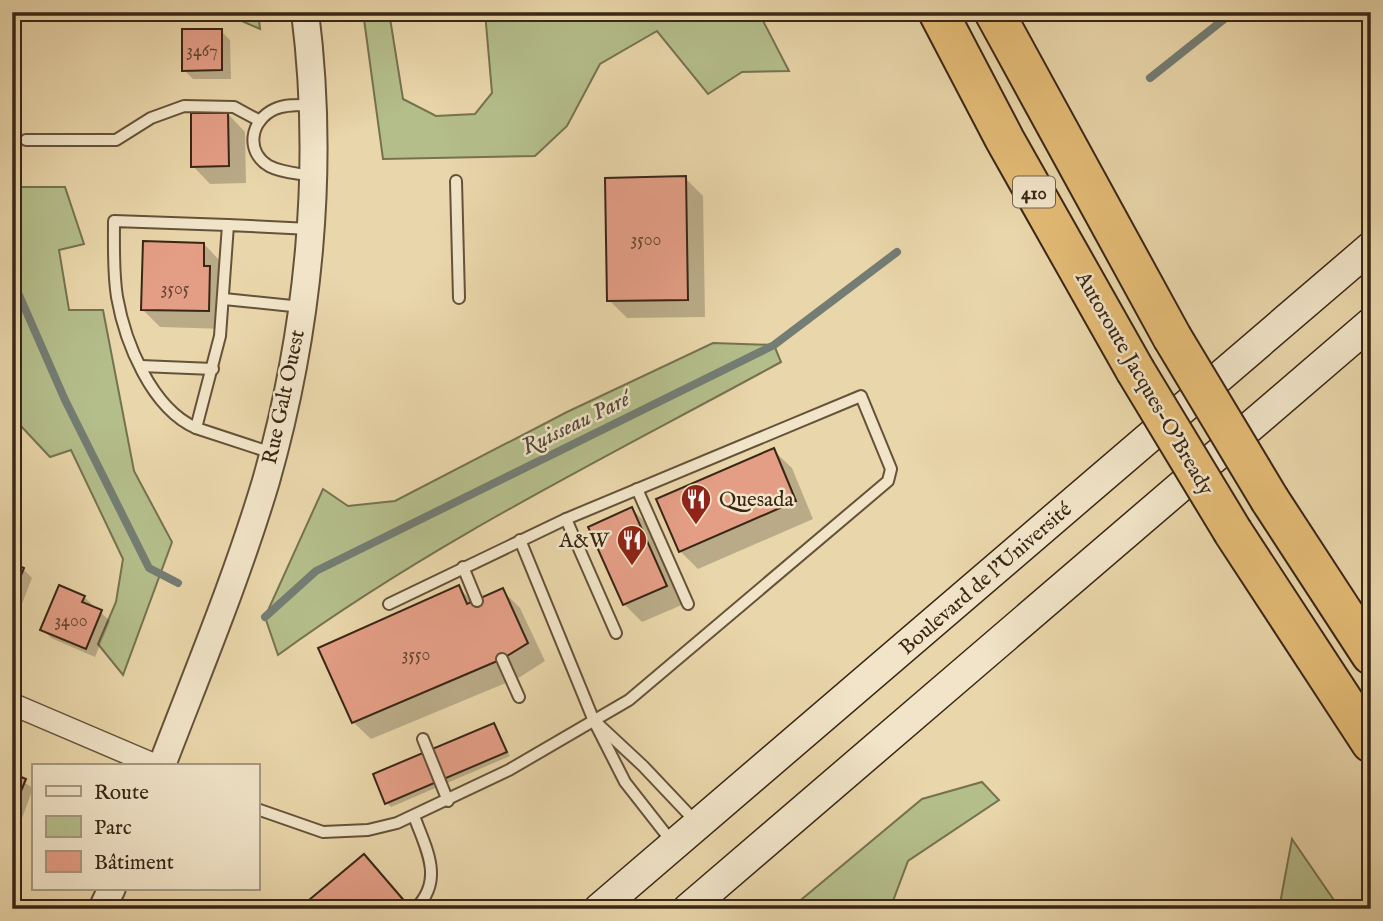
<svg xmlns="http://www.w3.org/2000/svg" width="1383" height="921" viewBox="0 0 1383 921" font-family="'IM FELL English',serif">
	<rect width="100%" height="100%" fill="#e9d6aa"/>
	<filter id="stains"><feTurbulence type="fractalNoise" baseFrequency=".00286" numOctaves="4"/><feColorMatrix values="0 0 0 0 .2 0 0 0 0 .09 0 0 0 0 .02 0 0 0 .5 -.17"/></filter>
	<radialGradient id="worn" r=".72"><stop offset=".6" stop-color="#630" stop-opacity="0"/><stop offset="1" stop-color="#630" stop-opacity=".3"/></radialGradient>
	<!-- green -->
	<g fill="#b4be8b" stroke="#767250" stroke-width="2">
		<path d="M221,12H258L260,29Z"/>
		<path d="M363,12H389L403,99L436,116L475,114L492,93L485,12H763L761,17L789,71L742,72L708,94L657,31L600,64L567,126L535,156L383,159Z"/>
		<path d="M12,187H65L84,244L59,250L69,310H103L134,471L172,542L123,675L98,644L116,602L123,559L71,450L50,457L20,425L12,424Z"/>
		<path d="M713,343L774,345L781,362C611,455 434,541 278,655L265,617L323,489L348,506L395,501L567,412Z"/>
		<path d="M982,782L999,800L908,861L890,909H790L922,799Z"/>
		<path d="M1292,839L1340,909H1279Z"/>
	</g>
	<!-- shadow -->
	<g fill="#0003">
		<path d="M221,31L230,40L231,79H193L184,70Z"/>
		<path d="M228,114L245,132L246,183L210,184L193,166Z"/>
		<path d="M685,178L703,196L705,317L627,318L609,300Z"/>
		<path d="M204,244L221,262L228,286L226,329L160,327L142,309Z"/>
		<path d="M774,451L792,468L813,519L698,569L680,551Z"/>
		<path d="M632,509L650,527L684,604L642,622L624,604Z"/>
		<path d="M12,565L23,569L32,578L14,624Z"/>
		<path d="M458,587L474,603L502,590L520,608L545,661L520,677L371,739L353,722Z"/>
		<path d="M84,597L110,621L95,657L51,638L42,629Z"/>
		<path d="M494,725L510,756L391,807L387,803Z"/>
		<path d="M12,775L33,788L20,824L12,821Z"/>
		<path d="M363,856L412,909H309Z"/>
	</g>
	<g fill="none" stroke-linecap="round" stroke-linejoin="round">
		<!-- stream -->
		<g stroke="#747d74" stroke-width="8">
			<path d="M1150,78L1233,12"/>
			<path d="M12,279L65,400L149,568L178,583"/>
			<path d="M265,617L316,571L774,345L897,252"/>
		</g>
	</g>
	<!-- building -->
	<g fill="#e49e86" stroke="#392615" stroke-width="2">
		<path d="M182,29H222V70L182,71Z"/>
		<path d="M191,113H228L229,166L191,167Z"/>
		<path d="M686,176L688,300L607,301L605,178Z"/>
		<path d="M143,241L204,243V266H210L209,311L141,310Z"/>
		<path d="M774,448L796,501L679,552L656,499Z"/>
		<path d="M632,507L667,586L623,605L588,527Z"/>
		<path d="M12,563L24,568L12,598Z"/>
		<path d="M59,585L85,596L82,602L102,610L86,649L40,630Z"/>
		<path d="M459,585L467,604L503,588L528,643L502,659L352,723L318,648Z"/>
		<path d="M494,723L507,752L385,804L373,774Z"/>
		<path d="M12,773L26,779L12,813Z"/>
		<path d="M364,854L407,904L401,909H307L303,905Z"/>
	</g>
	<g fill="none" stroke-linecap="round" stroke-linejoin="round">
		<!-- service casing -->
		<g stroke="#65523a" stroke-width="14">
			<g id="service">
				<path d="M26,140H116L151,118L184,106L234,107L260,121"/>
				<path d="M312,176C297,173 282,173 269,166C245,152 250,120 275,109C286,104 301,105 313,105"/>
				<path d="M456,181L459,298"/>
				<path d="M224,299L302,307"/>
				<path d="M141,366L213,369"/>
				<path d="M196,428C151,408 125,342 117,297C113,272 114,246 114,221L228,225"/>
				<path d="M272,453L196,428L220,336L228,225L310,229"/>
				<path d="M637,489L688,604"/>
				<path d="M566,519L616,633"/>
				<path d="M520,540L594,721L625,782L672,842"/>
				<path d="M463,567L477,601"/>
				<path d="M502,659L519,697"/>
				<path d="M599,725L643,766L696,822"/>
				<path d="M423,739L448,801"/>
				<path d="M257,809L323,832L368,830L397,823L509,770L629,700L888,481L891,469L861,396L566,519L389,604"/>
				<path d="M414,816C426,849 445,880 415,909"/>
				<path d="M246,909L247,907"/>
			</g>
		</g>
		<!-- minor casing -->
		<g stroke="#65523a" stroke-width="24">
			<path id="minor" d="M12,704L155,765"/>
		</g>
		<!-- tertiary casing -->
		<g stroke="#65523a" stroke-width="30">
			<g id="tertiary">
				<path d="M162,765C198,671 237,578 266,481C309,330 325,168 305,12"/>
				<path d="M102,909L112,888"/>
			</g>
		</g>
		<!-- secondary casing -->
		<g stroke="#392615" stroke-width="33">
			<g id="secondary">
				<path d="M599,909L1371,247"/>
				<path d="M688,909L1371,323"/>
			</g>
		</g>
		<!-- motorway casing -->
		<g stroke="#392615" stroke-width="42">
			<g id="motorway">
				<path d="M938,12L1005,140L1135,370"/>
				<path d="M994,12L1172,337"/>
				<path d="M1270,500L1371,655"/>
				<path d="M1233,532L1371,743"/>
			</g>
		</g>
		<!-- service -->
		<use href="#service" stroke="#f1e4c8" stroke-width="10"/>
		<!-- minor -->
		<use href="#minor" stroke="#f1e4c8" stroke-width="21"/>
		<!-- tertiary -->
		<use href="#tertiary" stroke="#f1e4c8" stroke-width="26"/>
		<!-- secondary -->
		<use href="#secondary" stroke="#f1e4c8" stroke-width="30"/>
		<!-- motorway -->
		<use href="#motorway" stroke="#e4bb75" stroke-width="38"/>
		<!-- motorway-bridge casing -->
		<g stroke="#392615" stroke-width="42" stroke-linecap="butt">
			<g id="motorway-bridge">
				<path d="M1172,337L1270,500"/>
				<path d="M1135,370L1233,532"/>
			</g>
		</g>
		<!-- motorway-bridge -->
		<use href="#motorway-bridge" stroke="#e4bb75" stroke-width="38"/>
	</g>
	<!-- icons -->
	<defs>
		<g id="restaurant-pin" transform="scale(1.575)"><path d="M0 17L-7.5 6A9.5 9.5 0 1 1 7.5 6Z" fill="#8f2418" stroke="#f1e4c8"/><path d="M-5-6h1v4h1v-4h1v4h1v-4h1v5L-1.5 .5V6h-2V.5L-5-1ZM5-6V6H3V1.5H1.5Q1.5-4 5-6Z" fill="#fff"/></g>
	</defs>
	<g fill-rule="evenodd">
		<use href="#restaurant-pin" x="696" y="499"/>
		<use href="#restaurant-pin" x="632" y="540"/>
	</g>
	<g text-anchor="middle" stroke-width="5" stroke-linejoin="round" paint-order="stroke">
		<!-- number labels -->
		<g font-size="18" fill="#644431">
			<text x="202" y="56">3467</text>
			<text x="646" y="245">3500</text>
			<text x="175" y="294">3505</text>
			<text x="71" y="626">3400</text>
			<text x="416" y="660">3550</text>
		</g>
		<!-- shield labels -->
		<rect fill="#f1e4c8" stroke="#705f4b" stroke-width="2" x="1013" y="176.5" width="42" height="31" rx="5"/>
		<g font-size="19" font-weight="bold" fill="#392615">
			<text x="1034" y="199">410</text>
		</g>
		<!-- street labels -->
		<g font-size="21" fill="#392615" stroke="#f1e4c8">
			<text transform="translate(1145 383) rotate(60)" y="7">Autoroute Jacques-O'Bready</text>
			<text transform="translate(283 397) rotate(-78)" y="7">Rue Galt Ouest</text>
			<text transform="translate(985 578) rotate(-41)" y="7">Boulevard de l'Université</text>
		</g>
		<!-- poi labels -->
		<g font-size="21" fill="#392615" stroke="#f1e4c8" text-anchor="start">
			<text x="719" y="506">Quesada</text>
			<text x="609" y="547" text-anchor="end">A&amp;W</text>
		</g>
		<!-- water labels -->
		<g font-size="23" font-style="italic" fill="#524a3c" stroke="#f1e4c8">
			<text transform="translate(575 422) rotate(-26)" y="8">Ruisseau Paré</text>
		</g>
	</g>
	<!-- margin -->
	<rect width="1383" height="921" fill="none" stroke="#e9d6aa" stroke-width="42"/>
	<rect x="14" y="14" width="1355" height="893" fill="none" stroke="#392615" stroke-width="3.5"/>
	<rect x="21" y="21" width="1341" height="879" fill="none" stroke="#392615" stroke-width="2"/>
	<!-- legend -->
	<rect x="32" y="764" width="228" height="126" fill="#f1e4c8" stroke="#a79880" stroke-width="2"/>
	<rect x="46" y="786" width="35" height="10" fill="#f1e4c8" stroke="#a79880" stroke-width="2"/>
	<text x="94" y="799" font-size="21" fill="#392615">Route</text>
	<rect x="46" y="816" width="35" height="21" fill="#b4be8b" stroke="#a79880" stroke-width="2"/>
	<text x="94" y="834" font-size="21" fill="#392615">Parc</text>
	<rect x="46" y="851" width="35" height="21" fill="#e49e86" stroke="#a79880" stroke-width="2"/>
	<text x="94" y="869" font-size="21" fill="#392615">Bâtiment</text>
	<rect width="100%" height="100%" filter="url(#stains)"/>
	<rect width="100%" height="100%" fill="url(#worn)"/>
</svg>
